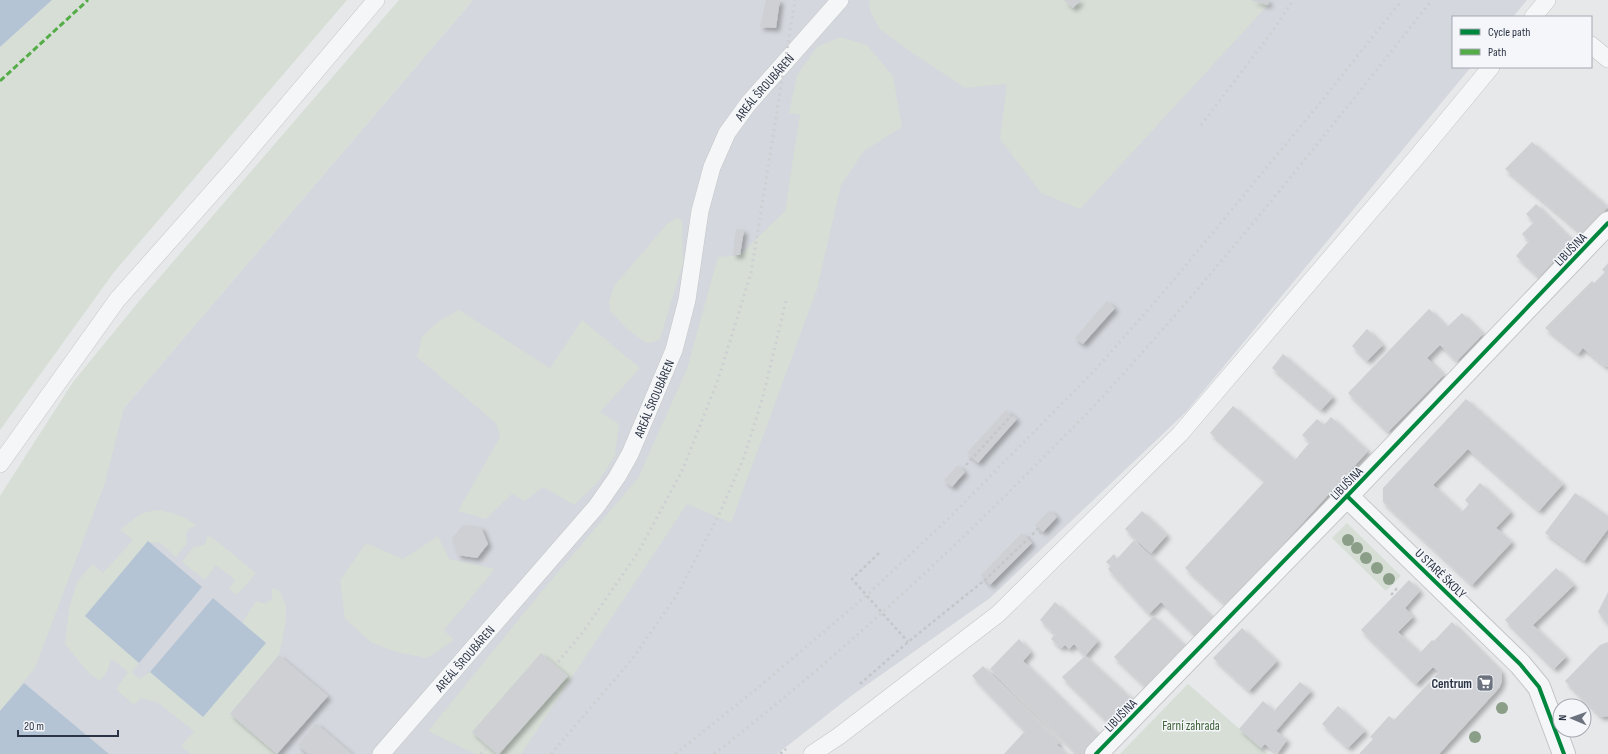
<svg xmlns="http://www.w3.org/2000/svg" width="1608" height="754" viewBox="0 0 1608 754" font-family="'Sofia Sans Condensed',sans-serif">
	<defs>
		<filter id="shadow"><feDropShadow dx="3.5" dy="3.5" stdDeviation="2" flood-color="#0004"/></filter>
	</defs>
	<rect width="100%" height="100%" fill="#e6e8ea"/>
	<!-- built -->
	<path fill="#d4d7dd" d="M473,0H1527L1513,17H1453V67H1471L1186,412L990,598L851,696L777,754H0V599L124,408Z"/>
	<!-- green -->
	<g fill="#d6ded6">
		<path d="M52,0H347L114,272L0,430V47Z"/>
		<path d="M399,0H473L124,408L105,483L35,668L0,711V496L73,382L141,299Z"/>
		<path d="M869,0H1064L1073,8L1081,0H1250L1268,5L1080,209L1041,193L1000,139L1007,84L965,88L905,48L880,29L870,11Z"/>
		<path d="M840,37L867,45L893,76L902,127L864,151L841,185L817,289L731,523L687,504L521,754H475L428,731L542,591L638,478L687,369L718,257L740,255L785,211L800,115L789,113L797,75L817,47Z"/>
		<path d="M677,217L682,220L683,263L660,339L654,342L646,343L626,328L610,311L609,301L614,286L667,224Z"/>
		<path d="M459,310L550,368L582,320L640,368L600,412L619,424L615,456L598,482L574,505L543,487L525,501L512,494L486,519L458,511L500,437L496,423L417,357L422,336L439,321Z"/>
		<path d="M155,510C172,512 184,515 197,526C187,527 184,534 187,543L176,557L160,543L148,542L85,616L139,663L132,672L139,679L150,672L203,717L266,643L242,623L256,601C263,604 268,604 272,598V588L279,590L286,605V623L279,655L230,714L277,754H191L181,746L194,731L157,702L141,698L134,705L116,689L128,672L113,660L110,661L108,670L100,681L88,672L65,644L69,609L77,582L92,564L103,573L133,540L120,530L140,514Z"/>
		<path d="M1347,523L1401,576L1386,591L1332,538Z"/>
		<path d="M207,536L213,538L256,573L237,595L229,589L235,580L216,565L205,580L182,562L193,547L203,545L206,543Z"/>
		<path d="M438,536L449,559L495,569L444,630L454,640L428,658L400,653L372,643L345,619L340,580L366,543L403,559Z"/>
		<path d="M1188,684L1268,754H1120Z"/>
	</g>
	<!-- water -->
	<g fill="#b4c4d5">
		<path d="M0,0H52L0,47Z"/>
		<path d="M148,541L202,587L139,663L85,616Z"/>
		<path d="M213,598L266,643L203,717L150,672Z"/>
		<path d="M24,683L109,754H0V711Z"/>
	</g>
	<!-- building -->
	<g fill="#ced0d3" filter="url(#shadow)">
		<path d="M766,0H780L776,28L760,27Z"/>
		<path d="M1064,0H1081L1073,8Z"/>
		<path d="M1251,0H1269L1268,5Z"/>
		<path d="M1532,142L1608,207L1582,234L1505,169Z"/>
		<path d="M1536,204L1573,241L1539,277L1516,256L1529,241L1522,234L1534,222L1526,214Z"/>
		<path d="M736,229L744,230L740,255H733Z"/>
		<path d="M1608,263V366L1606,367L1583,348L1578,354L1545,328L1592,281L1594,283L1605,272L1602,270Z"/>
		<path d="M1107,301L1115,308L1083,344L1075,338Z"/>
		<path d="M1429,309L1447,327L1462,313L1483,334L1457,361L1440,345L1427,358L1444,375L1388,432L1348,393Z"/>
		<path d="M1367,329L1383,345L1367,361L1352,346Z"/>
		<path d="M1283,354L1333,397L1321,410L1272,368Z"/>
		<path d="M1466,399L1563,484L1539,511L1468,449L1433,485L1462,512L1469,504L1465,500L1480,483L1511,512L1496,528L1512,542L1472,585L1383,502V488Z"/>
		<path d="M1233,406L1295,460L1310,442L1302,435L1317,419L1324,425L1331,417L1368,451L1227,606L1185,568L1265,481L1210,433Z"/>
		<path d="M1006,410L1017,419L978,463L967,453Z"/>
		<path d="M958,465L965,472L952,487L944,480Z"/>
		<path d="M1575,493L1608,516V529L1584,561L1545,533Z"/>
		<path d="M1050,510L1057,517L1043,532L1035,525Z"/>
		<path d="M1142,511L1167,535L1151,553L1125,529Z"/>
		<path d="M463,525L481,527L488,544L477,558L458,555L452,538Z"/>
		<path d="M1022,533L1032,543L990,585L981,575Z"/>
		<path d="M1134,540L1215,620L1198,638L1161,602L1149,614L1108,569L1111,566L1106,562L1114,554L1117,559Z"/>
		<path d="M1556,568L1574,585L1533,625L1566,657L1554,669L1505,620Z"/>
		<path d="M1409,580L1420,591L1405,608L1413,617L1398,632L1420,653L1432,640L1434,641L1452,622L1501,671L1502,681L1499,688L1439,754H1359L1373,739L1370,737L1389,716L1394,720L1439,672L1433,667L1416,684L1361,630Z"/>
		<path d="M1608,592V625L1598,612Z"/>
		<path d="M1055,602L1098,641L1085,656L1074,644L1069,649L1065,645L1061,648L1051,639L1055,634L1040,620Z"/>
		<path d="M1154,616L1187,648L1148,689L1114,657Z"/>
		<path d="M1242,628L1277,661L1249,691L1213,658Z"/>
		<path d="M1019,639L1031,652L1023,661L1101,737L1085,754H1077L990,669Z"/>
		<path d="M1608,642V716L1601,717L1565,681L1600,645Z"/>
		<path d="M541,653L568,676L499,754H497L472,732Z"/>
		<path d="M279,655L328,696L277,754L230,714Z"/>
		<path d="M1085,656L1135,702L1112,726L1062,677Z"/>
		<path d="M983,666L1059,743L1057,745L1067,754H1004L1025,731L972,676Z"/>
		<path d="M1300,682L1311,691L1276,731L1287,740L1277,754L1265,744L1261,748L1239,729L1263,701L1274,711Z"/>
		<path d="M1338,706L1365,731L1348,748L1322,724Z"/>
		<path d="M316,723L337,741L352,754H308L298,745Z"/>
	</g>
	<g fill="none" stroke-linecap="round" stroke-linejoin="round">
		<!-- service casing -->
		<g stroke="#c4c6c8" stroke-width="18">
			<g id="service">
				<path d="M1533,17L1547,0"/>
				<path d="M1591,45L1608,59"/>
				<path d="M0,464L117,300L234,168L376,0"/>
				<path id="s1" d="M381,754L596,507L617,477L630,454L674,350L687,300L700,211L712,167L727,133L748,104L840,0"/>
				<path d="M812,754L839,736L998,614L1180,434L1415,159L1491,67"/>
			</g>
		</g>
		<!-- minor casing -->
		<g stroke="#c4c6c8" stroke-width="24">
			<g id="minor">
				<path d="M1347,496L1520,664L1539,687L1564,754"/>
				<path d="M1096,754L1347,496L1608,223"/>
			</g>
		</g>
		<!-- path -->
		<g stroke="#c5c6ca" stroke-width="2.5" stroke-dasharray="3 3" stroke-linecap="butt">
			<path d="M966,465L1012,415"/>
			<path d="M1039,528L1037,529L1042,534"/>
			<path d="M879,553L852,579L908,642"/>
			<path d="M1391,595L1399,586"/>
			<path d="M860,684L908,642L986,579L1035,532"/>
			<path d="M780,754L786,749"/>
		</g>
		<!-- service -->
		<use href="#service" stroke="#f5f6f7" stroke-width="17"/>
		<!-- minor -->
		<use href="#minor" stroke="#f5f6f7" stroke-width="22"/>
		<!-- rail -->
		<g stroke="#cecfd2" stroke-width="3" stroke-dasharray="2 4" stroke-linecap="butt">
			<path d="M1201,125L1272,32L1293,0"/>
			<path d="M481,754L583,632L639,551L683,469L719,377L751,273L795,0"/>
			<path d="M551,754L633,658L676,596L718,517L744,457L762,400L786,301"/>
			<path d="M675,754L753,692L867,595L948,519L1095,370L1167,288L1320,103L1402,0"/>
			<path d="M714,754C822,670 923,578 1019,482C1051,449 1084,418 1114,384C1226,261 1329,130 1432,0"/>
		</g>
		<!-- quiet -->
		<path stroke="#54ac47" stroke-width="3" stroke-dasharray="6 3" stroke-linecap="butt" d="M0,81L88,0"/>
		<!-- cycleway casing -->
		<g stroke="#f4f6f9" stroke-width="6">
			<g id="cycleway">
				<path d="M1347,496L1520,664L1539,687L1564,754"/>
				<path d="M1096,754L1347,496L1608,223"/>
			</g>
		</g>
		<!-- cycleway -->
		<use href="#cycleway" stroke="#00873e" stroke-width="4"/>
	</g>
	<!-- trees -->
	<g fill="#8a9e88">
		<circle cx="1348" cy="540" r="6"/>
		<circle cx="1357" cy="548" r="6"/>
		<circle cx="1366" cy="558" r="6"/>
		<circle cx="1377" cy="568" r="6"/>
		<circle cx="1389" cy="579" r="6"/>
		<circle cx="1502" cy="708" r="6"/>
		<circle cx="1475" cy="737" r="6"/>
	</g>
	<!-- icons -->
	<defs>
		<g id="supermarket-square" transform="scale(0.9)"><rect x="-9" y="-9" width="18" height="18" rx="4" fill="#6c737f" stroke="#f4f6f9"/><path d="M-6-5.5h2.5l.6 2H6L4.5 2H-2.5L-4.4-4H-6ZM-1.5 3.2a1.3 1.3 0 1 0 .1 0ZM3 3.2a1.3 1.3 0 1 0 .1 0Z" fill="#fff"/></g>
	</defs>
	<g fill-rule="evenodd">
		<use href="#supermarket-square" x="1485" y="683"/>
	</g>
	<g text-anchor="middle" stroke-width="3" stroke-linejoin="round" paint-order="stroke">
		<!-- street labels -->
		<g font-size="13" fill="#2b3445" stroke="#f4f6f9">
			<text dy="5" stroke="none"><textPath href="#s1" startOffset="787">AREÁL ŠROUBÁREN</textPath></text>
			<text transform="translate(1570 249) rotate(-46)" y="5">LIBUŠINA</text>
			<text dy="5" stroke="none"><textPath href="#s1" startOffset="451">AREÁL ŠROUBÁREN</textPath></text>
			<text transform="translate(1346 483) rotate(-46)" y="5">LIBUŠINA</text>
			<text transform="translate(1441 573) rotate(44)" y="5">U STARÉ ŠKOLY</text>
			<text dy="5" stroke="none"><textPath href="#s1" startOffset="127">AREÁL ŠROUBÁREN</textPath></text>
			<text transform="translate(1120 715) rotate(-46)" y="5">LIBUŠINA</text>
		</g>
		<!-- poi labels -->
		<g font-size="13" font-weight="bold" fill="#2b3445" stroke="#f4f6f9" text-anchor="end">
			<text x="1472" y="688">Centrum</text>
		</g>
		<!-- park labels -->
		<g font-size="13" fill="#3f6138" stroke="#f4f6f9">
			<text x="1191" y="730">Farní zahrada</text>
		</g>
	</g>
	<!-- legend -->
	<rect x="1452" y="16" width="140" height="52" fill="#f4f6f9" stroke="#a4a8b1"/>
	<rect x="1460" y="29" width="20" height="6" fill="#00873e" stroke="#a4a8b1"/>
	<text x="1488" y="36" font-size="12" fill="#2b3445">Cycle path</text>
	<rect x="1460" y="49" width="20" height="6" fill="#54ac47" stroke="#a4a8b1"/>
	<text x="1488" y="56" font-size="12" fill="#2b3445">Path</text>
	<!-- north arrow -->
	<g transform="translate(1572 718) rotate(272)"><circle r="19" fill="#f4f6f9" stroke="#a4a8b1"/>
	<path d="M0-3L7 15L0 10L-7 15Z" fill="#6c737f"/>
	<text y="-6" font-size="11" font-weight="bold" text-anchor="middle" fill="#2b3445">N</text>
	</g>
	<!-- scale -->
	<path d="M18 730v6h100v-6" fill="none" stroke="#2b3445" stroke-width="2"/>
	<text x="24" y="730" font-size="12" fill="#2b3445" stroke="#f4f6f9" stroke-width="3" paint-order="stroke">20 m</text>
</svg>
